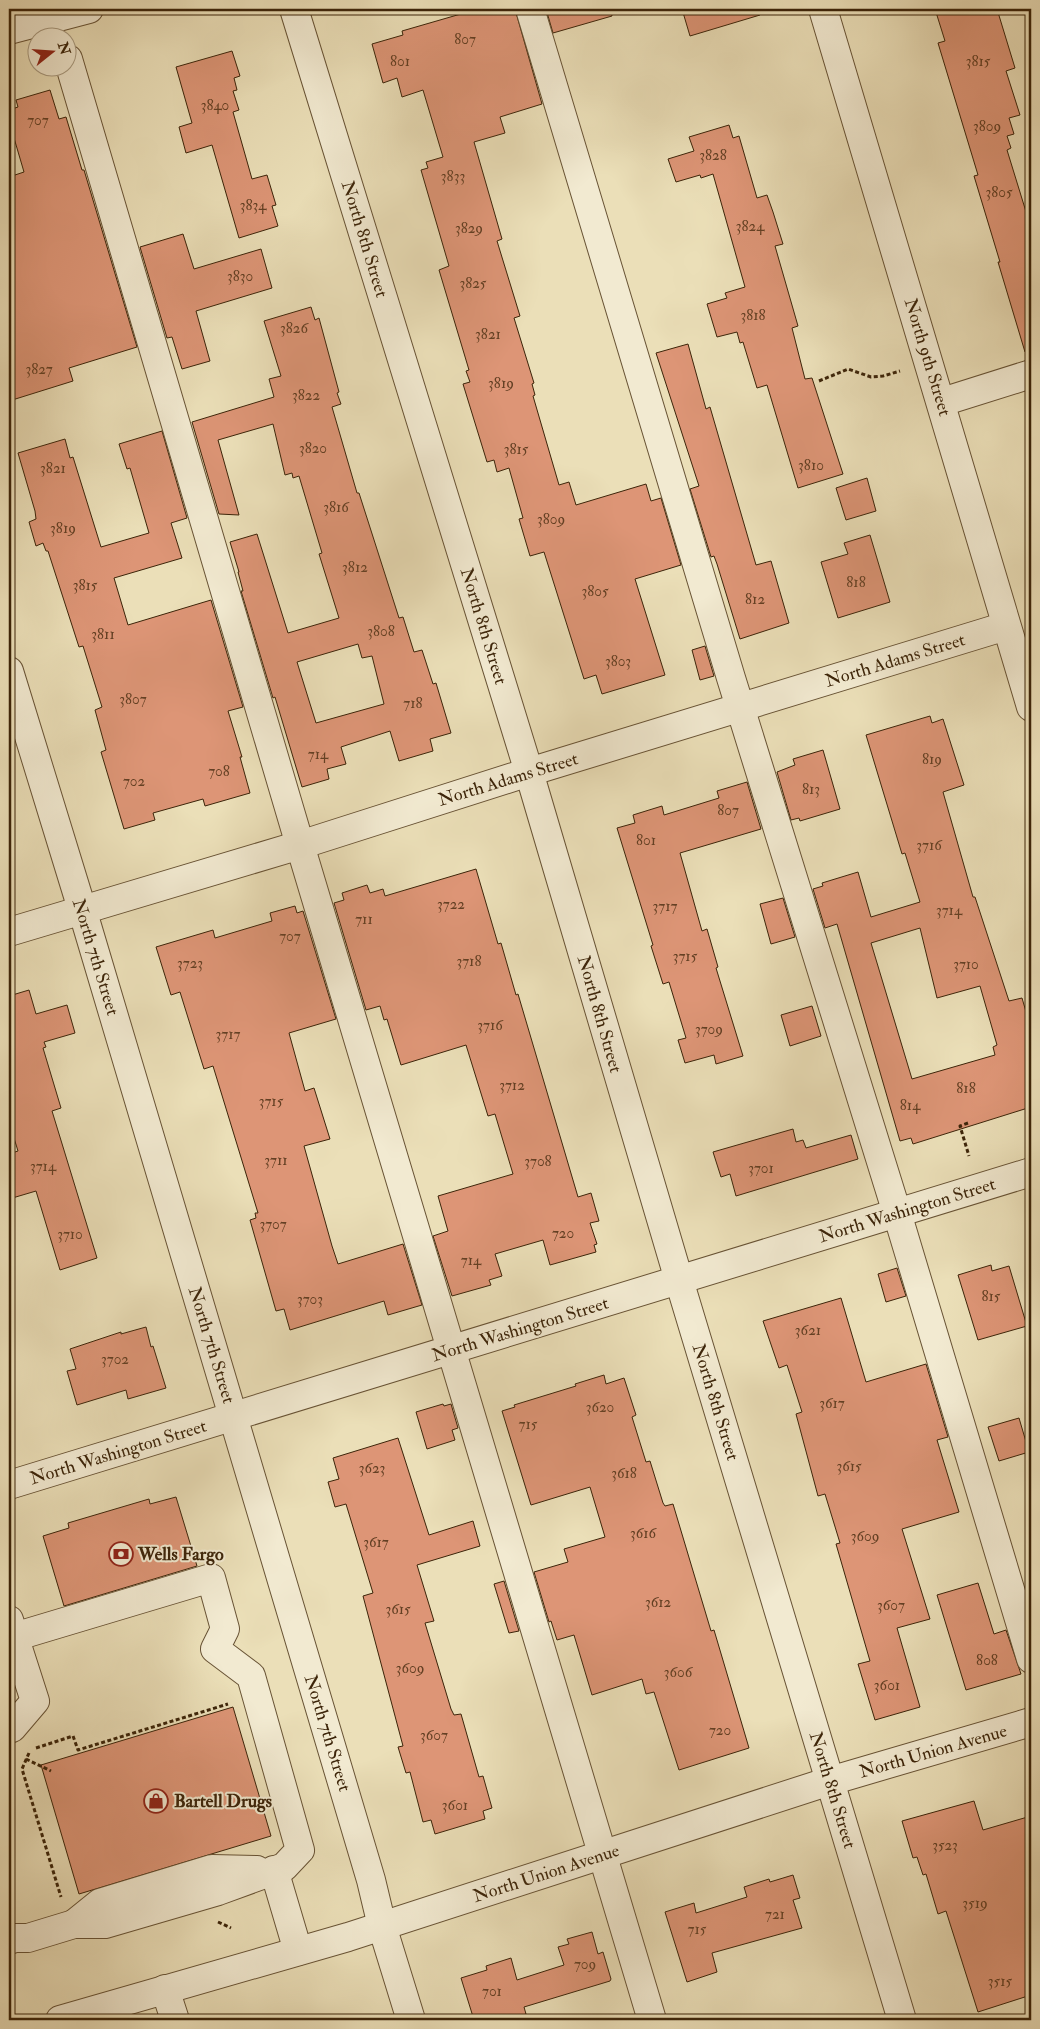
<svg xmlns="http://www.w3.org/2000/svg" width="1040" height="2029" viewBox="0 0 1040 2029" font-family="'IM FELL Double Pica',serif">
	<rect width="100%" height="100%" fill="#ebdfb8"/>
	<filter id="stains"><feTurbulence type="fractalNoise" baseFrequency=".004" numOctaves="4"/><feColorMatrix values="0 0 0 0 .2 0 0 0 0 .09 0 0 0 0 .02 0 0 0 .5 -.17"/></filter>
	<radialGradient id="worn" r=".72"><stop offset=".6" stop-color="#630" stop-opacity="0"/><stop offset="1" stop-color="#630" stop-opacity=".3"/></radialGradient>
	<!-- building -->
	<g fill="#dd9576" stroke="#3c2409" fill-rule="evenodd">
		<path d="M478,9H515L542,104L500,117L505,133L474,142L502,239L497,241L520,316L514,318L534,383L532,384L535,395L533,396L559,485L569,482L576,505L646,484L651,501L661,498L681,565L635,579L665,675L602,694L596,675L584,679L544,552L530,556L519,519L523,518L509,468L497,472L494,460L487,462L463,384L470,382L466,371L469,370L439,270L449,266L421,170L428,168L426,162L443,157L423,90L402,97L397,78L383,83L372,44L403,35L402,31Z"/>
		<path d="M546,9H611L612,16L553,33Z"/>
		<path d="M682,9H759L760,15L690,36Z"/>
		<path d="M935,9H997L1015,68L1006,71L1020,115L1009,118L1014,134L1007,136L1011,148L1007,150L1031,228V351L1025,352L998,262H1000L974,176L978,175L938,43L945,41Z"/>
		<path d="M232,51L240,76L234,78L237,90L233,91L239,110L233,112L252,179L267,175L276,205L272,206L278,226L239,238L212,145L186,153L179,127L192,123L176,67Z"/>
		<path d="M50,90L59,119L66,117L82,170H84L137,347L69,368L73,381L9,401V177L24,172L9,121V110L18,107L16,100Z"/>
		<path d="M729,125L733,138L739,136L757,198L767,195L773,212L783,244L775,246L798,326L792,328L805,379L812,378L843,474L798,488L767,385L757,388L743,342L740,343L737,332L717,337L707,304L727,298L725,293L745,287L713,174L701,178L700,175L676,182L668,159L694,151L689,137Z"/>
		<path d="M183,234L194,269L261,249L272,288L196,311L210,361L182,369L172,337L167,338L140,247Z"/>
		<path d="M311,307L315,320L319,318L339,392L337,393L341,404L332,407L357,493H359L399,618L403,617L414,652L422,650L433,684L436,683L451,733L430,739L433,751L399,761L390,731L341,747L346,764L327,769L329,779L302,787L275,697L273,698L241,591H243L238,572H239L230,542L257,534L288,633L339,618L319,554L322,553L299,476L293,478L292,473L285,475L273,424L218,440L239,515L219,514L192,422L274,397L269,379L281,376L264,321ZM358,644L362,658L372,656L384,704L316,723L297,662Z"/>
		<path d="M688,344L706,409L710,407L756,565L771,561L789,623L740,639L717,564L714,556L711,557L690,489L699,486L656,353Z"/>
		<path d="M162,431L187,518L171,523L182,558L114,578L128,625L211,600L243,707L228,711L242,757H240L250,793L205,806L203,799L153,813L155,820L124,829L101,752L106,750L95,710L102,707L83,646L79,647L48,551H46L43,543L36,546L29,522L36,519L35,511L18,453L65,439L70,458L73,457L101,547L149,533L130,468L127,469L119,444Z"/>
		<path d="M867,478L876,511L846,520L836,488Z"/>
		<path d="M870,535L890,602L838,618L821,562L848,554L844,543Z"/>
		<path d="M705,646L714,676L700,680L692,650Z"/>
		<path d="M930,716L932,723L943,719L964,785L943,792L973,897H975L1009,1001L1022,998L1031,1029V1107L913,1144L911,1138L900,1141L837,924L825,928L813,889L823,886L822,883L858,872L871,917L920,902L905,853L902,854L866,735ZM920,928L937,998L980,986L997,1045L993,1047L995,1055L912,1079L871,943Z"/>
		<path d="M823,750L840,809L800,821L799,818L791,820L777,772L795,765L793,759Z"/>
		<path d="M747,782L761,829L680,853L702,931L707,929L718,967L716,968L743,1056L716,1064L714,1055L685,1063L678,1040L686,1038L669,982L663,984L651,946L653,945L617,828L635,823L633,815L662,806L664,815L719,798L717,791Z"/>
		<path d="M476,869L498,944L501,943L516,995L518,994L578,1197L591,1193L599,1221L590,1223L597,1244L594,1245L596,1252L550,1265L543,1240L495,1254L502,1276L489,1280L491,1285L452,1296L433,1236L448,1231L438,1196L513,1174L495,1114L488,1116L466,1045L401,1065L387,1019L384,1020L380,1006L366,1010L334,903L344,900L342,893L367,885L370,893L383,889L385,896Z"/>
		<path d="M783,898L795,937L771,944L760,904Z"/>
		<path d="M295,906L297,913L303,911L336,1019L289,1033L305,1091L314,1088L330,1139L304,1146L332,1246L338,1264L403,1244L422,1305L388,1315L384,1301L290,1330L284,1309L276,1311L250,1220L256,1218L255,1213H258L213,1066L204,1069L180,992L171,995L156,947L213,930L215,938L272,921L270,913Z"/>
		<path d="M29,990L36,1014L67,1005L75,1033L44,1042L46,1047L43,1048L61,1108L52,1111L97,1258L60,1270L36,1191L9,1199V1154L18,1151L9,1122V996Z"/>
		<path d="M812,1006L821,1036L790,1046L781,1015Z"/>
		<path d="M793,1129L796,1142L803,1140L806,1148L851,1135L858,1159L736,1196L730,1174L721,1177L713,1152Z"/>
		<path d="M991,1265L992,1271L1009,1266L1027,1326L978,1340L958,1275Z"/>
		<path d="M897,1268L906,1296L886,1302L878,1274Z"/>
		<path d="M841,1298L866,1382L926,1364L948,1437L937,1440L959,1512L902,1529L930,1619L897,1628L920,1707L875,1720L858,1664L870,1661L836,1544L840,1543L825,1494L818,1496L796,1414L802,1412L787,1365L779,1368L763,1321Z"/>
		<path d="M146,1327L151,1347L153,1346L166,1388L128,1399L126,1390L77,1405L67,1371L76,1369L70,1349L121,1332V1334Z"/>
		<path d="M604,1375L606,1384L624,1378L636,1415L632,1417L646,1462L650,1461L663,1503L665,1506L673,1504L711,1631L714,1630L749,1748L679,1770L654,1692L646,1694L642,1679L592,1695L574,1635L557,1640L551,1621L549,1622L534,1572L568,1562L564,1549L605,1537L590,1487L531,1505L502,1411L515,1407L514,1405L576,1386L575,1384Z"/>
		<path d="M443,1404L444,1406L451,1404L458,1428L452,1430L455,1440L427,1449L416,1412Z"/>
		<path d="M1019,1418L1029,1452L999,1461L988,1427Z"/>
		<path d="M398,1438L429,1535L473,1521L480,1546L417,1565L434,1621L425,1623L451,1709L454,1715L461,1714L479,1777L483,1776L492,1808L483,1811L485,1819L435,1834L431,1820L423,1822L410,1772L406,1773L398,1747L403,1746L363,1596L373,1593L346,1504L335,1507L328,1482L339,1479L333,1458Z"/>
		<path d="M176,1497L197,1566L64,1606L43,1536L69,1528L68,1523L149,1499L150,1504Z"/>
		<path d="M504,1581L519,1631L509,1633L494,1584Z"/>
		<path d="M978,1583L994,1634L1006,1630L1021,1674L966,1690L937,1595Z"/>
		<path d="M233,1707L271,1836L79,1894L41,1765Z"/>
		<path d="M974,1801L983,1830L1031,1816V1995L978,2012L946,1911L938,1914L926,1874L923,1875L917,1857L913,1858L902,1821Z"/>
		<path d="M793,1875L800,1898L793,1900L802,1928L712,1953L717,1972L687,1982L665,1912L694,1903L696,1913L747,1897L744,1887L769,1879L770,1882Z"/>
		<path d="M592,1932L598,1954L603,1952L611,1979L610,1981L524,2007L526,2014L504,2020H474L461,1978L487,1970L486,1966L511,1958L517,1980L564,1965L558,1947L569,1944L567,1939Z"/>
	</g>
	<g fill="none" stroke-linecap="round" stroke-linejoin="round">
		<!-- minor casing -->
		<g stroke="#685335" stroke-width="30">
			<g id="minor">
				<path d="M294,9L529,772L679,1280L902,2020"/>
				<path d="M530,9L731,678L897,1213L1031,1659"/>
				<path d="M823,9L1031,707"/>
				<path d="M9,30L89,9"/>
				<path d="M68,59L300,845L652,2020"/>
				<path d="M942,402L1031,374"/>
				<path d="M9,671L82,909L371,1880L382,1926L411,2020"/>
				<path d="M9,932L300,845L529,772L1006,626"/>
				<path d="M9,1485L1031,1172"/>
				<path d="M9,1729L12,1728L35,1701L9,1620"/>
				<path d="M274,1870L298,1951"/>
				<path d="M74,1924L100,1903L212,1869L257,1870"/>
				<path d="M9,1940L15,1938H28L74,1924H105L218,1891L284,1867L300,1850L251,1676L215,1649L225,1629L211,1578L14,1637"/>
				<path d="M165,1989L175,2020"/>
				<path d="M60,2020L348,1937L830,1781L1031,1722"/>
			</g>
		</g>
		<!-- path -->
		<g stroke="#3c2409" stroke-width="3" stroke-dasharray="4 2.5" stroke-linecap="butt">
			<path d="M819,381L848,369L871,377L883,376L900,371"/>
			<path d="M968,1123L960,1126L969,1156"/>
			<path d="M36,1748L73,1736L78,1750L228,1704"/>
			<path d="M29,1753L22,1769L61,1897"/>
			<path d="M26,1759L51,1771"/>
			<path d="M218,1922L231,1928"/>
		</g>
		<!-- minor -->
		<use href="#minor" stroke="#f2ead1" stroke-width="28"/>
	</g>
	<!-- icons -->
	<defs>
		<g id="bank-ring" transform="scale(1.25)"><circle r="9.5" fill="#f2ead1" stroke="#8f2418" stroke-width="1.5"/><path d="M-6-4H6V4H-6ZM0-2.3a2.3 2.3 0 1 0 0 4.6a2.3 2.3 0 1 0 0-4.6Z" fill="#8f2418"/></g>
		<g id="shop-ring" transform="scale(1.25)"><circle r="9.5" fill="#f2ead1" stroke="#8f2418" stroke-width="1.5"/><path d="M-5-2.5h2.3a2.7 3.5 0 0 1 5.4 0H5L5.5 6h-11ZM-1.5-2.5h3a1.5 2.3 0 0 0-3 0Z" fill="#8f2418"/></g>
	</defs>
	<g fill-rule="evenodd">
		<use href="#bank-ring" x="121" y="1554"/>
		<use href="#shop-ring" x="156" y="1801"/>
	</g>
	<g text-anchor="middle" stroke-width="4" stroke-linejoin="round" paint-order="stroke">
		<!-- number labels -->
		<g font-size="15" fill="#644024">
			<text x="465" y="44">807</text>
			<text x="400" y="66">801</text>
			<text x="978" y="66">3815</text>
			<text x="215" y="110">3840</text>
			<text x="38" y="125">707</text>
			<text x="987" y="131">3809</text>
			<text x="713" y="160">3828</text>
			<text x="453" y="181">3833</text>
			<text x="999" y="197">3805</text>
			<text x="253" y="210">3834</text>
			<text x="750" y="231">3824</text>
			<text x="469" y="233">3829</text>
			<text x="240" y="281">3830</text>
			<text x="473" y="288">3825</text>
			<text x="753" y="320">3818</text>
			<text x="294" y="333">3826</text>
			<text x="488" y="339">3821</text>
			<text x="39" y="374">3827</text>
			<text x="501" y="388">3819</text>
			<text x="306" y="400">3822</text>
			<text x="313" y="453">3820</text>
			<text x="516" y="454">3815</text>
			<text x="811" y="470">3810</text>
			<text x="53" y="473">3821</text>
			<text x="336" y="512">3816</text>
			<text x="551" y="524">3809</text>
			<text x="63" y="533">3819</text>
			<text x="355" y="572">3812</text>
			<text x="856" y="587">818</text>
			<text x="85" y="590">3815</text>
			<text x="595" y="596">3805</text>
			<text x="755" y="604">812</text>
			<text x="381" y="636">3808</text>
			<text x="103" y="639">3811</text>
			<text x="618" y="666">3803</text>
			<text x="133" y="704">3807</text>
			<text x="413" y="708">718</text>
			<text x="318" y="759">714</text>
			<text x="932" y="764">819</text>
			<text x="219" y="776">708</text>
			<text x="134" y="786">702</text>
			<text x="811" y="794">813</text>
			<text x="728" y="815">807</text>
			<text x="646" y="845">801</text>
			<text x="929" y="850">3716</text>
			<text x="451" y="909">3722</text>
			<text x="665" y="911">3717</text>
			<text x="949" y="915">3714</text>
			<text x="364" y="924">711</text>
			<text x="290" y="941">707</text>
			<text x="685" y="961">3715</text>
			<text x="469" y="966">3718</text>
			<text x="190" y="968">3723</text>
			<text x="966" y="969">3710</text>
			<text x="490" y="1030">3716</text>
			<text x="709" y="1034">3709</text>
			<text x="228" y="1039">3717</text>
			<text x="512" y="1090">3712</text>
			<text x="966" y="1093">818</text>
			<text x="271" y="1106">3715</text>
			<text x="910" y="1110">814</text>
			<text x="276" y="1165">3711</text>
			<text x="538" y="1166">3708</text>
			<text x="43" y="1171">3714</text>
			<text x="761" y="1173">3701</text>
			<text x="273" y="1229">3707</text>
			<text x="563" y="1238">720</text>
			<text x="70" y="1239">3710</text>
			<text x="471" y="1265">714</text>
			<text x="991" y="1301">815</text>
			<text x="310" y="1304">3703</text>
			<text x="808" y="1335">3621</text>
			<text x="115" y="1364">3702</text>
			<text x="832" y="1408">3617</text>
			<text x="600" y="1412">3620</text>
			<text x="528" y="1429">715</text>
			<text x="849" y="1471">3615</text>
			<text x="372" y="1473">3623</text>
			<text x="624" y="1478">3618</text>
			<text x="643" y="1538">3616</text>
			<text x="865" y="1541">3609</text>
			<text x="376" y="1547">3617</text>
			<text x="658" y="1607">3612</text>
			<text x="891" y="1610">3607</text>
			<text x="398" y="1614">3615</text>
			<text x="987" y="1665">808</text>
			<text x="410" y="1673">3609</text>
			<text x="678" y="1677">3606</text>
			<text x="887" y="1690">3601</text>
			<text x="720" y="1735">720</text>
			<text x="434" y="1740">3607</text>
			<text x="455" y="1810">3601</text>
			<text x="945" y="1850">3523</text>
			<text x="975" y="1908">3519</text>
			<text x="775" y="1919">721</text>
			<text x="697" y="1934">715</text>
			<text x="585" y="1969">709</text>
			<text x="1000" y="1986">3515</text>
			<text x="492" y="1996">701</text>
		</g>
		<!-- street labels -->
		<g font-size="18" fill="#3c2409" stroke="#f2ead1">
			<text transform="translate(365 239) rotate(73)" y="6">North 8th Street</text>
			<text transform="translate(928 357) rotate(73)" y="6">North 9th Street</text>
			<text transform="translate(484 626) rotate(73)" y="6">North 8th Street</text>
			<text transform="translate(895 660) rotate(-17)" y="6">North Adams Street</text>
			<text transform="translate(508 779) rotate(-17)" y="6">North Adams Street</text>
			<text transform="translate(96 957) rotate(73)" y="6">North 7th Street</text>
			<text transform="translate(600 1014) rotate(74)" y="6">North 8th Street</text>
			<text transform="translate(907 1210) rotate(-17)" y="6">North Washington Street</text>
			<text transform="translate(520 1329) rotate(-17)" y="6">North Washington Street</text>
			<text transform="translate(212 1345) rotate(73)" y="6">North 7th Street</text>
			<text transform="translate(716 1402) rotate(73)" y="6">North 8th Street</text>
			<text transform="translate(118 1452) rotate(-17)" y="6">North Washington Street</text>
			<text transform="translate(328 1733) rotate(73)" y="6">North 7th Street</text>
			<text transform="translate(933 1751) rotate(-16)" y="6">North Union Avenue</text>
			<text transform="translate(833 1790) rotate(73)" y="6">North 8th Street</text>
			<text transform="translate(546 1873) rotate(-18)" y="6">North Union Avenue</text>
		</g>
		<!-- poi labels -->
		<g font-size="18" font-weight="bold" fill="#3c2409" stroke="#f2ead1" text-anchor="start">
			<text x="138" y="1560">Wells Fargo</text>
			<text x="174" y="1807">Bartell Drugs</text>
		</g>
	</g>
	<!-- margin -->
	<rect width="1040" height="2029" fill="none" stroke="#ebdfb8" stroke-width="30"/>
	<rect x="10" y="10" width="1020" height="2009" fill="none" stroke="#3c2409" stroke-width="2.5"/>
	<rect x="15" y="15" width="1010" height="1999" fill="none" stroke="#3c2409"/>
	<!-- north arrow -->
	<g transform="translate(52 52) rotate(73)"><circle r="24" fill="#f2ead1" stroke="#a99b81"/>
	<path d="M0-4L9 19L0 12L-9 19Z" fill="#8f2418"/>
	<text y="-8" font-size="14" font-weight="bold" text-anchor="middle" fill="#3c2409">N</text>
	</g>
	<rect width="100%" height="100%" filter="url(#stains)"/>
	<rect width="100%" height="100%" fill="url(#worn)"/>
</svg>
